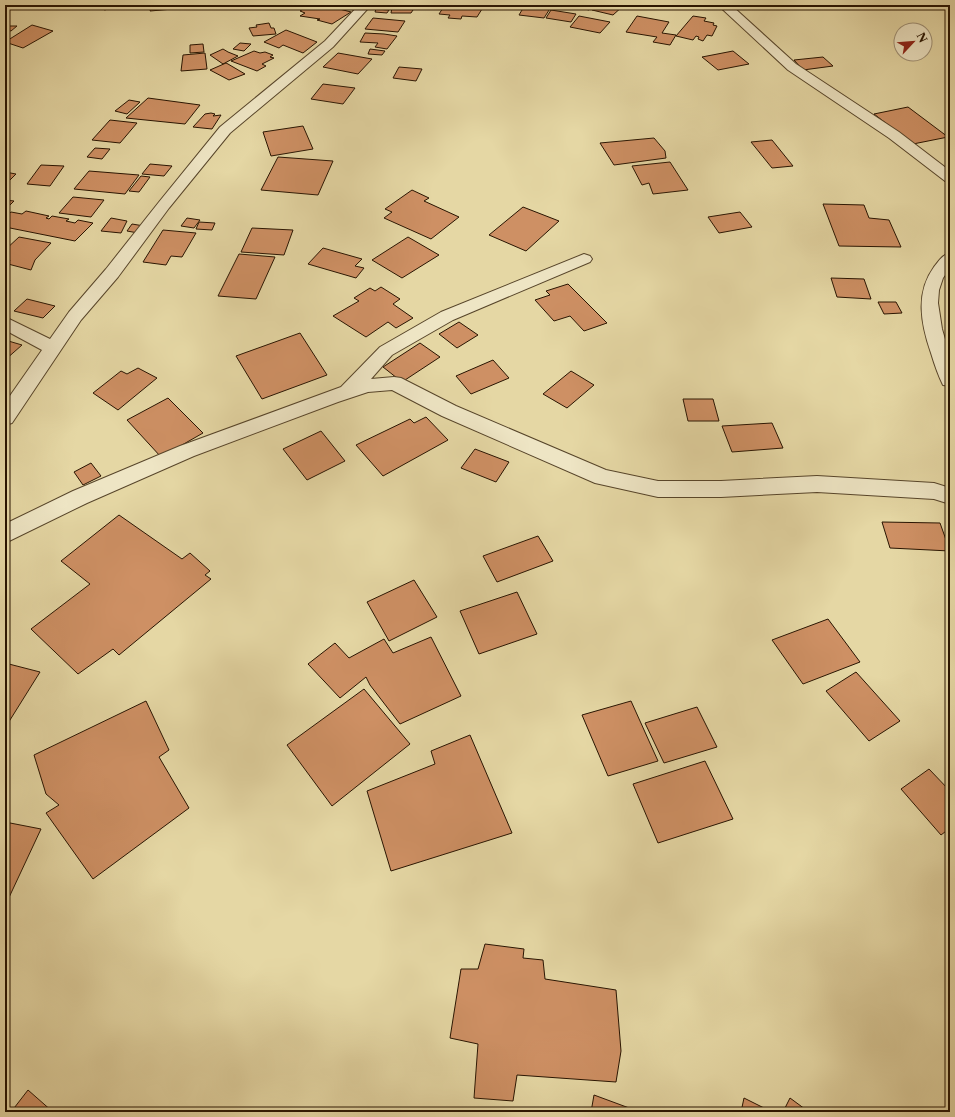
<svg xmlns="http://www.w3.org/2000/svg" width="955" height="1117" viewBox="0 0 955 1117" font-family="'Libre Caslon Text',serif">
	<rect width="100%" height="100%" fill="#e5d7a4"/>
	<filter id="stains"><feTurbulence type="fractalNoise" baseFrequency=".005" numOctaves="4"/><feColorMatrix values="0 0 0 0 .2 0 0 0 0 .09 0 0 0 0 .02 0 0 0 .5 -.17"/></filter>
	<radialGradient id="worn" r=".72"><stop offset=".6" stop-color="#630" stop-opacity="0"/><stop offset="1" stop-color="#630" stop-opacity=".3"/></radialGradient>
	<!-- building -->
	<g fill="#ce9064" stroke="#281401">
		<path d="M92,5H115L105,10Z"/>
		<path d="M152,5H173V9L150,11Z"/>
		<path d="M316,5H324L351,12L332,24L317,20L320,19L300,16L305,13L300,11L308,6L312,7Z"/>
		<path d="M390,5H411L413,10L411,13H391L392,8Z"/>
		<path d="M445,5H450L482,9L477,17L462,16L461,19L448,18L450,15L439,14Z"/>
		<path d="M525,5H535L551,7L544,18L519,15Z"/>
		<path d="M568,5H594L589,10Z"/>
		<path d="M598,5H619L623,6L613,15L592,10Z"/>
		<path d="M376,9L389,10L387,13L375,12Z"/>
		<path d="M551,10L576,14L571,22L546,18Z"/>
		<path d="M579,16L610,22L600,33L570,27Z"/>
		<path d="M637,16L669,22L662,33L676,35L670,45L653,42L657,37L626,32Z"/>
		<path d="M693,16L706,18L704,21L714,23L713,25L717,26L712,36L707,35L703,41L698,39L699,37L696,36L693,40L676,36Z"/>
		<path d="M373,18L405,21L398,32L365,29Z"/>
		<path d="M269,23L271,28H274L276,34L253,36L249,28L257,27L256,25Z"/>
		<path d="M32,25L53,31L23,48L5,42Z"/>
		<path d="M9,26H17L11,31L5,30Z"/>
		<path d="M286,30L317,42L303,53L283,45L279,48L264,42Z"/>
		<path d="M365,33L384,34L397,36L387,49L375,47L378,43L360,42Z"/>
		<path d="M240,43L251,44L244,51L233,49Z"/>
		<path d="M203,44L204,52L190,53V45Z"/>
		<path d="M223,49L228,52L238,56L223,64L210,55Z"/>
		<path d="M370,49L385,51L382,55L368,54Z"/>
		<path d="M254,51L260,53L265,52L273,55L270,57L274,58L262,64L266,66L257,71L231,61Z"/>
		<path d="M733,51L749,64L718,70L702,57Z"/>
		<path d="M205,53L207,69L181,71L183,55Z"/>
		<path d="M338,53L372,59L358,74L323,67Z"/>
		<path d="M823,57L833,66L803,70L794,60Z"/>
		<path d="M226,63L228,64L245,74L229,80L210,70Z"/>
		<path d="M399,67L422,69L416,81L393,78Z"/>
		<path d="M323,84L355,88L343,104L311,99Z"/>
		<path d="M148,98L200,105L185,124L126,118Z"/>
		<path d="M129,100L140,102L127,114L115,111Z"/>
		<path d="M908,107L948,137L913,144L874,114Z"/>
		<path d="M211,113L215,114L213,116L221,115L212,129L193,127L205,114Z"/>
		<path d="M110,120L137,123L120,143L92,140Z"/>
		<path d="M303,126L313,149L271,156L263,132Z"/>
		<path d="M654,138L665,151L666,158L614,165L600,143Z"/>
		<path d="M772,140L793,166L772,168L751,142Z"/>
		<path d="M95,148L110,149L102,159L87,157Z"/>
		<path d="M278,157L333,161L318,195L261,190Z"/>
		<path d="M670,162L688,190L653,194L649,183L642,185L632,166Z"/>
		<path d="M150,164L172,166L164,176L142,174Z"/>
		<path d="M41,165L64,166L50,186L27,184Z"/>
		<path d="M89,171L139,175L125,194L74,189Z"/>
		<path d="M5,172L16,174L5,185Z"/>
		<path d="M141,176L150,177L139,192L129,191Z"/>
		<path d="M412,190L429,198L424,201L459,217L431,239L384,218L392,212L385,209Z"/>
		<path d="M73,197L104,200L91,217L59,213Z"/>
		<path d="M5,200L14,201L5,210Z"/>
		<path d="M823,204L864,205L869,218L889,220L901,247L839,246Z"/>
		<path d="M523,207L559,221L526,251L489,235Z"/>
		<path d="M26,211L49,216L46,218L49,219L52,216L69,219L66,221L75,223L78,220L93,223L75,241L5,227V217L11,212L22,214Z"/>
		<path d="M740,212L752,227L719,233L708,217Z"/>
		<path d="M111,218L127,221L121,233L101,231Z"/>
		<path d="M187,218L200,220L194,228L181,226Z"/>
		<path d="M199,222L215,223L212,230L196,229Z"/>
		<path d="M132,224L144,226L138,233L127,231Z"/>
		<path d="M252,228L293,230L284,255L241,252Z"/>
		<path d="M163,230L196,233L182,257L171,256L166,265L143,262Z"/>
		<path d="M19,237L51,243L35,260L31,270L8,264L10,260H5V250Z"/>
		<path d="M408,237L439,255L402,278L372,260Z"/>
		<path d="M323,248L362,259L355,266L364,268L356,278L308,264Z"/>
		<path d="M239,254L275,257L256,299L218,296Z"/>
		<path d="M831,278L864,279L871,299L837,297Z"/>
		<path d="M568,284L607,323L584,331L570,316L554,321L535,300L550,295L546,291Z"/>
		<path d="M381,287L400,299L393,304L413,318L396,328L388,322L366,337L333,316L359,301L354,298L370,288L375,291Z"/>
		<path d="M27,299L55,306L43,318L14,311Z"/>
		<path d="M878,302H896L902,313L884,314Z"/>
		<path d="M459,322L478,335L457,348L439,334Z"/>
		<path d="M300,333L327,375L262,399L236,356Z"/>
		<path d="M5,340L22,345L5,360Z"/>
		<path d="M420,343L440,357L402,382L383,367Z"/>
		<path d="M493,360L509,378L471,394L456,376Z"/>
		<path d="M138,368L157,378L118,410L93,393L121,371L127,374Z"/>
		<path d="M571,371L594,385L567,408L543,394Z"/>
		<path d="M168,398L203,433L161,457L127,420Z"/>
		<path d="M683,399H713L719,421H688Z"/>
		<path d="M426,417L448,440L383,476L356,445L410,419L414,423Z"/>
		<path d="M772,423L783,448L732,452L722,426Z"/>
		<path d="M321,431L345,461L307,480L283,449Z"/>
		<path d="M475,449L509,462L496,482L461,468Z"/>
		<path d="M91,463L101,476L83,485L74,472Z"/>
		<path d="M119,515L182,559L190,553L210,571L205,575L211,579L119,655L113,649L78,674L31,629L90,584L61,561Z"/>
		<path d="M882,522L940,523L950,551L890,548Z"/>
		<path d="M538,536L553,561L497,582L483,556Z"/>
		<path d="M414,580L437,617L389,641L367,602Z"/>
		<path d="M517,592L537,634L479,654L460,611Z"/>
		<path d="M828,619L860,662L803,684L772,640Z"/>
		<path d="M431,637L461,696L400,724L370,685L366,677L340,698L308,664L335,643L349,658L384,639L393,653Z"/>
		<path d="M5,663L40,672L5,728Z"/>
		<path d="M856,672L900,721L869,741L826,691Z"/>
		<path d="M364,689L410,744L332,806L287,745Z"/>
		<path d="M146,701L169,750L159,757L189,808L93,879L46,813L59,805L46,794L34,755Z"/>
		<path d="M631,701L658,761L608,776L582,715Z"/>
		<path d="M697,707L717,747L664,763L645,723Z"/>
		<path d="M470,735L512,833L391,871L367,791L435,764L431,751Z"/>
		<path d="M705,761L733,819L658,843L633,784Z"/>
		<path d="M929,769L950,791V828L941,835L901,789Z"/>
		<path d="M5,822L41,829L5,906Z"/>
		<path d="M485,944L524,949L523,958L543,960L545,979L616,990L621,1051L616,1082L517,1075L513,1101L474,1098L478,1044L450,1038L461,969H478Z"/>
		<path d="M28,1090L53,1112H11Z"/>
		<path d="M594,1095L640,1112H591Z"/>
		<path d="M744,1098L772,1112H741Z"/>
		<path d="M790,1098L809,1112H783Z"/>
	</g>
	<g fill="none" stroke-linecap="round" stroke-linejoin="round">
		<!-- minor casing -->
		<g stroke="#57452a" stroke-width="2">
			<g id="minor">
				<path d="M359,5H371L333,47L230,133L169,208L118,277L81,320L12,423L5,425V403L42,350L5,330V317L50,339L69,312L106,269L159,202L220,127L325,41Z"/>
				<path d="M718,5H731L796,64L899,132L950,171V182L945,181L889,138L788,70Z"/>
				<path d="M950,253V268L943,278L939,290L938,303L942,329L950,356V386L943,385C938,375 934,363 931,353C921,324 915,293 934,267C939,261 942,255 950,253Z"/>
				<path d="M584,254L590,256L592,259L590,262L453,320L392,355L371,379L394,377L401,378L456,406L606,470L658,481H721L817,476L934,483L950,488V504L934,499L817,492L721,497H658L595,483L442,416L392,390L368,392L338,402L194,456L87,503L5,543V524L73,491L180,446L341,387L380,347L441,312Z"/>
			</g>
		</g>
		<!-- minor -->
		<use href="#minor" fill="#eee5c4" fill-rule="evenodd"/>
	</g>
	<!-- margin -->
	<rect width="955" height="1117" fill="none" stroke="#e5d7a4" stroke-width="20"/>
	<rect x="6" y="6" width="943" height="1105" fill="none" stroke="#281401" stroke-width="2"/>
	<rect x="10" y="10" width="935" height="1097" fill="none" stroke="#281401"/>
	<!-- north arrow -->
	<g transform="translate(913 42) rotate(64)"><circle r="19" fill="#eee5c4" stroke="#9f9176"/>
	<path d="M0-3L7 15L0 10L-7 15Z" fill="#8f2418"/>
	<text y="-6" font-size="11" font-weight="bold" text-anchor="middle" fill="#281401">N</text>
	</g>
	<rect width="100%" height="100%" filter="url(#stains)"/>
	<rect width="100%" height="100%" fill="url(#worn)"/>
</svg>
